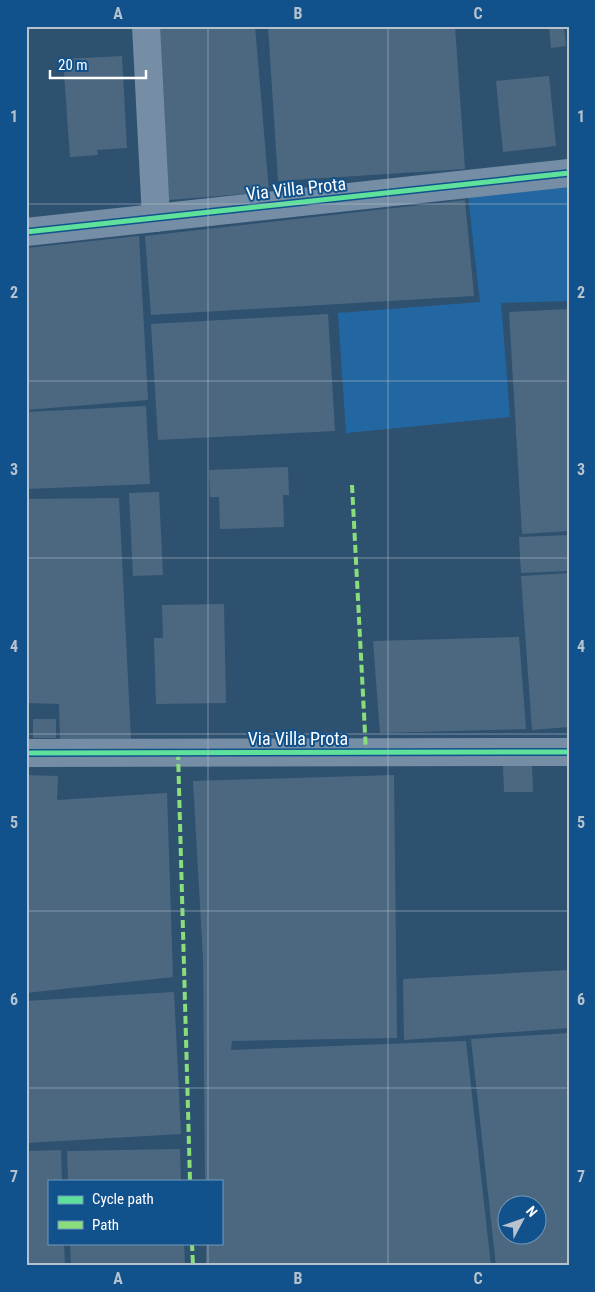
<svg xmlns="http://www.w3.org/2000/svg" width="595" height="1292" viewBox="0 0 595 1292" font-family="'Roboto Condensed',sans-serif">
	<rect width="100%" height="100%" fill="#2e5170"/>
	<!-- green -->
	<path fill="#2367a2" d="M569,184V301L501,303L510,417L346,433L338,313L480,302L468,196Z"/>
	<!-- building -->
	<g fill="#4b6880" fill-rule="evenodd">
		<path d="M154,26H255L269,192L169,200Z"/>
		<path d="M268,26H455L465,169L278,181Z"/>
		<path d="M549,26H564L566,46L551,48Z"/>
		<path d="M122,56L127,148L97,150L98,155L70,157L63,59Z"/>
		<path d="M549,76L556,146L503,152L496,81Z"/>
		<path d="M465,200L474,296L151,315L145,236Z"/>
		<path d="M139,236L148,400L26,410V248Z"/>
		<path d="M569,309V531L522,534L509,312Z"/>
		<path d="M328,314L335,431L158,440L151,324Z"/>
		<path d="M146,406L150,484L26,489V412Z"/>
		<path d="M288,467L289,495H283L284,527L220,529L219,497H210L209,470Z"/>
		<path d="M159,492L163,575L133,576L129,493Z"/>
		<path d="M119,498L131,739H60L59,704L26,703V499Z"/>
		<path d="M569,535V571L521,573L519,537Z"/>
		<path d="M569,573V727L532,730L521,576Z"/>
		<path d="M224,604L226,703L156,704L154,638H163L162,605Z"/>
		<path d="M519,637L526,729L380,733L373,641Z"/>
		<rect x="33" y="719" width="23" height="19"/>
		<path d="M503,766H532L533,792H504Z"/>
		<path d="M26,775L58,776L57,800L167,793L173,977L26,993Z"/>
		<path d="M394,775L397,1038L232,1041L231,1050L466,1041L491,1266H206V1243H221V1181H205L203,958L193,781Z"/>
		<path d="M569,970V1028L404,1040L403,979Z"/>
		<path d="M174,992L181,1134L26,1143V1001Z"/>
		<path d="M569,1033V1266H496L471,1039ZM508,1204H538V1234H508Z"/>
		<path d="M180,1149L181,1181H68L67,1151Z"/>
		<path d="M61,1150L62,1181H49V1243H64L65,1266H26V1151Z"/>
		<path d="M70,1243H184L185,1266H71Z"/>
	</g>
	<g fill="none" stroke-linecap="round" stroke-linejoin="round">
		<!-- minor -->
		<g stroke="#758ea5" stroke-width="28">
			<path d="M146,26L156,218"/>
			<path d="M26,232L569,173"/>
			<path d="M26,753L569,752"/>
		</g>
		<!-- quiet -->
		<g stroke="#8add7b" stroke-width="4" stroke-dasharray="8 4" stroke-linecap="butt">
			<path d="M352,485L366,752"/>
			<path d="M178,752L190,1181"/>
			<path d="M192,1243L193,1266"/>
		</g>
		<!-- cycleway casing -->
		<g stroke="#12528c" stroke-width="8">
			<g id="cycleway">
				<path d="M26,232L569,173"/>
				<path d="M26,753L569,752"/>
			</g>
		</g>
		<!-- cycleway -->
		<use href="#cycleway" stroke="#60e19b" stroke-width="5"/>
	</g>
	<!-- grid -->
	<path fill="none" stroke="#b6c2cd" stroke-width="1" stroke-opacity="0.55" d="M208,26V1181M388,26V1266M26,204H569M26,381H569M26,558H569M26,734H569M26,911H569M26,1088H569M208,1243V1266"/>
	<g text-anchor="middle" stroke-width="4" stroke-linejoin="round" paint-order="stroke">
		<!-- street labels -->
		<g font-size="18" fill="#fff" stroke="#12528c">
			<text transform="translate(296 189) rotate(-6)" y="6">Via Villa Prota</text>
			<text x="298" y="745">Via Villa Prota</text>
		</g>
	</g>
	<!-- border -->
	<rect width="595" height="1292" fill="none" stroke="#12528c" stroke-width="55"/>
	<!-- legend -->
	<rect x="48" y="1180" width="175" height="65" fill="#12528c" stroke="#7197ba"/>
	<rect x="58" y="1196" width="25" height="8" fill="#60e19b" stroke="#7197ba"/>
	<text x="92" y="1204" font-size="15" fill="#ffffff">Cycle path</text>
	<rect x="58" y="1221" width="25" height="8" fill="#8add7b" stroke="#7197ba"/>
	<text x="92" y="1230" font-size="15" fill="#ffffff">Path</text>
	<!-- north arrow -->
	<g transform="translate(522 1220) rotate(49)"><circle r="24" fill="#12528c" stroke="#7197ba"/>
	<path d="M0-4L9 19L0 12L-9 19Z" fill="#b6c2cd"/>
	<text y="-8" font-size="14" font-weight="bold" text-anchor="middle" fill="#ffffff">N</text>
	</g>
	<!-- scale -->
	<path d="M50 70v8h96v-8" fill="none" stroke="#ffffff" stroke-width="2.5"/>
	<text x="58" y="70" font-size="15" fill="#ffffff" stroke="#12528c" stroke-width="4" paint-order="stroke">20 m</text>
	<rect x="28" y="28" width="540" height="1236" fill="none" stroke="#b6c2cd" stroke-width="2"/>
	<g font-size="16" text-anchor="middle" font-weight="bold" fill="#b6c2cd">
		<text x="118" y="19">A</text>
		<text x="298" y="19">B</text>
		<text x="478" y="19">C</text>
		<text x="14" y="122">1</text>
		<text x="581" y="122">1</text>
		<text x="14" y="298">2</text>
		<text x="581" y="298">2</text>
		<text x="14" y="475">3</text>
		<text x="581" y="475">3</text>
		<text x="14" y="652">4</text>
		<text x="581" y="652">4</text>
		<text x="14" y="828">5</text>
		<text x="581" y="828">5</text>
		<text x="14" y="1005">6</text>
		<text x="581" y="1005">6</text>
		<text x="14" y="1182">7</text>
		<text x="581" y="1182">7</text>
		<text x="118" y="1284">A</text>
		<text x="298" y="1284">B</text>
		<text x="478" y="1284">C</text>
	</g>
</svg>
